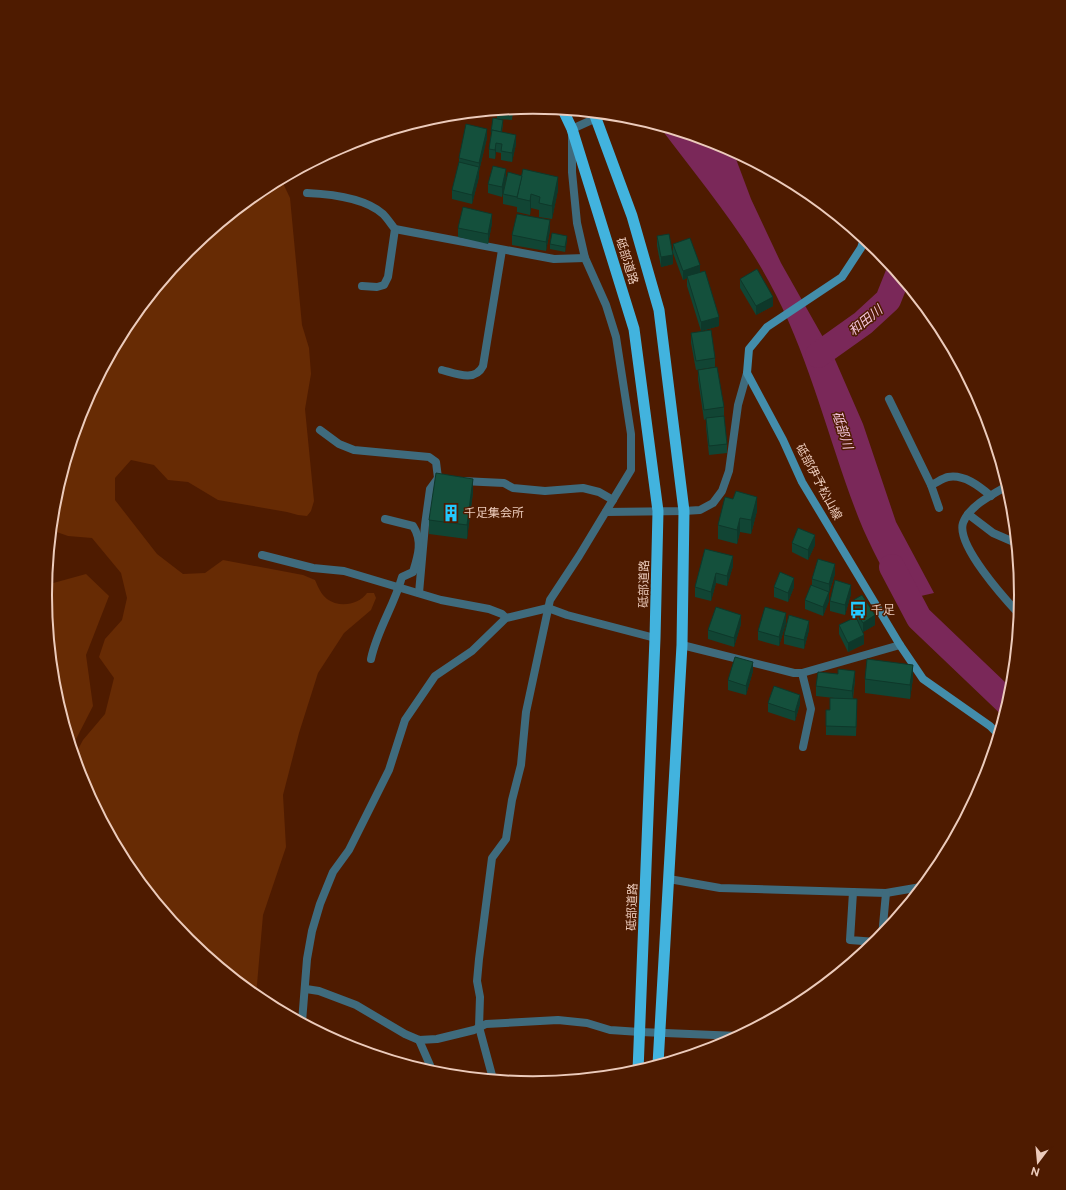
<svg xmlns="http://www.w3.org/2000/svg" width="1066" height="1190" viewBox="0 0 1066 1190" font-family="'Public Sans','Noto Sans JP',sans-serif">
	<rect width="100%" height="100%" fill="#4e1b00"/>
	<!-- green -->
	<g fill="#672b04">
		<path d="M281,179L290,198L302,325L309,348L311,374L305,409L314,501L311,511L307,516L298,515L287,512L218,500L188,482L168,480L154,465L131,460L115,478V500L157,554L183,574L205,573L223,560L303,575L315,580C318,587 321,594 327,599C339,608 359,605 367,593H374L376,598L371,610L344,633L318,673L299,733L283,795L286,847L263,915L256,996L188,940L127,866L82,782L74,757L83,740L105,714L114,678L99,657L105,639L122,620L127,598L121,573L92,538L68,536L51,530L54,500L82,408L127,324L188,250L262,189Z"/>
		<path d="M86,574L109,596L86,655L93,706L72,747L54,690L45,595L46,585Z"/>
	</g>
	<!-- water -->
	<path fill="#7a2859" d="M659,126L720,144L733,151L751,199L781,263L833,355L863,424L896,522L934,593L899,601C886,574 870,547 859,519C830,445 812,366 776,295C745,233 700,181 659,126Z"/>
	<g fill="none" stroke-linecap="round" stroke-linejoin="round">
		<!-- river -->
		<g stroke="#7a2859" stroke-width="26">
			<path d="M818,355L863,323L888,300L898,275"/>
			<path d="M892,567L919,618L1008,703"/>
		</g>
		<!-- minor -->
		<g stroke="#3f6b7d" stroke-width="8">
			<path d="M307,193C330,194 365,198 383,214C387,218 391,224 395,229L554,259L585,258"/>
			<path d="M362,286L377,287L384,285L388,277L395,229"/>
			<path d="M442,370C457,374 475,382 483,366L502,250"/>
			<path d="M889,399L931,485L939,508"/>
			<path d="M320,430L339,444L354,450L429,457L436,462L438,478H442"/>
			<path d="M462,481L504,483L513,488L545,491L583,488L599,492L613,500"/>
			<path d="M931,485C936,483 943,478 948,477C964,474 979,486 991,496"/>
			<path d="M1007,486C993,494 969,506 963,523C956,545 1005,599 1019,614"/>
			<path d="M606,512L684,511L700,510L713,503L722,491L729,471L738,405L747,373"/>
			<path d="M968,514L993,533L1016,543"/>
			<path d="M262,555L313,568L344,571L441,600L489,609L502,614L506,618"/>
			<path d="M419,593L425,525L430,489L438,478"/>
			<path d="M682,645L794,673H802L900,645"/>
			<path d="M371,659C377,630 394,606 402,577L413,572C418,556 423,541 413,526L385,519"/>
			<path d="M802,673L811,709L803,747"/>
			<path d="M669,879L720,888L886,893L921,887"/>
			<path d="M853,892L850,940L876,942"/>
			<path d="M882,936L886,893"/>
			<path d="M306,989L319,991L356,1005L405,1034L419,1040L437,1039L474,1030L486,1024L558,1020L587,1023L610,1030L640,1032L739,1036"/>
			<path d="M302,1022L307,959L312,931L320,904L333,872L349,850L389,770L405,720L435,676L472,651L506,618L548,608L567,615L655,638"/>
			<path d="M419,1040L433,1072"/>
			<path d="M493,1079L479,1027L480,997L477,981L479,959L492,858L506,839L512,800L521,765L526,712L550,600L579,556L631,470V434L616,337L606,305L585,258L577,223L572,172V129L605,114"/>
		</g>
		<!-- secondary -->
		<path stroke="#438dab" stroke-width="8" d="M864,239L861,248L842,277L767,327L749,349L747,373L783,440L802,482L900,645L923,679L990,726L998,734"/>
		<!-- trunk -->
		<g stroke="#42b3de" stroke-width="11">
			<path d="M563,110L572,129L634,329L658,511L655,638L638,1071"/>
			<path d="M594,113L632,216L659,310L684,511L682,645L658,1064"/>
		</g>
	</g>
	<!-- wall -->
	<g fill="#114534">
		<path d="M518,109L517,112L513,111L512,120L497,119V111Z"/>
		<path d="M503,124L502,132L516,144L512,162L501,160V153L496,152L495,159L489,158V149L491,135V132Z"/>
		<path d="M487,138L479,171V177L472,204L452,199V190L459,165V158Z"/>
		<path d="M506,178L502,197L488,193V184Z"/>
		<path d="M558,190L552,219L539,217V210L531,208L530,215L517,212V204V207L503,204V194Z"/>
		<path d="M492,223L488,244L458,237V228Z"/>
		<path d="M550,230L546,251L512,245V235Z"/>
		<path d="M657,236L673,264L661,267L657,246Z"/>
		<path d="M567,240L565,252L550,249V244Z"/>
		<path d="M673,244L700,273L719,326L701,331L687,286V278L683,280L673,253Z"/>
		<path d="M740,279L773,306L756,315L740,288Z"/>
		<path d="M691,333L715,358V367L696,370L691,343Z"/>
		<path d="M698,370L724,407V416L727,444V453L709,455L706,427V419L704,420L698,379Z"/>
		<path d="M473,492L467,539L429,534V520Z"/>
		<path d="M733,499L757,511L751,534L740,532L737,544L718,539V525Z"/>
		<path d="M792,543L815,545L808,560L792,552Z"/>
		<path d="M705,549L733,566L727,586L716,583L711,601L695,597V587Z"/>
		<path d="M835,574L829,593V601L823,616L805,609V600L812,585V579Z"/>
		<path d="M774,587H794L788,602L774,597Z"/>
		<path d="M851,594L845,615L830,611V601Z"/>
		<path d="M850,602L875,625L863,632L864,644L848,652L839,634V625L854,618L850,612Z"/>
		<path d="M786,623L779,646L758,640V631Z"/>
		<path d="M741,624L734,647L708,639V630Z"/>
		<path d="M809,630L804,649L784,644V635Z"/>
		<path d="M753,671L746,695L728,690V680Z"/>
		<path d="M913,678L910,699L865,693V679Z"/>
		<path d="M855,680L853,699L857,708L856,736L826,735V710H830L834,698L816,696V686Z"/>
		<path d="M768,703L800,704L795,721L768,712Z"/>
	</g>
	<!-- shaded-wall -->
	<g fill="#0e382a">
		<path d="M487,129V138L479,171V177L472,204V195L479,169V163Z"/>
		<path d="M516,135V144L512,162V153Z"/>
		<path d="M496,143V152L495,159V150Z"/>
		<path d="M506,169V178L502,197V187Z"/>
		<path d="M558,177V190L552,219V206Z"/>
		<path d="M531,194V208L530,215V201Z"/>
		<path d="M492,214V223L488,244V234Z"/>
		<path d="M550,220V230L546,251V242Z"/>
		<path d="M567,236V240L565,252V247Z"/>
		<path d="M673,255V264L661,267V257Z"/>
		<path d="M700,265V274L687,276V278L683,280V271Z"/>
		<path d="M773,297V306L756,315V306Z"/>
		<path d="M719,317V326L701,331V322Z"/>
		<path d="M473,479V492L467,539V525Z"/>
		<path d="M757,497V511L751,534V520Z"/>
		<path d="M740,518V532L737,544V530Z"/>
		<path d="M815,535V545L808,560V550Z"/>
		<path d="M733,556V566L727,586V576Z"/>
		<path d="M835,564V574L829,593V584Z"/>
		<path d="M716,573V583L711,601V592Z"/>
		<path d="M794,578V587L788,602V593Z"/>
		<path d="M851,585V594L845,615V605Z"/>
		<path d="M829,592V601L823,616V607Z"/>
		<path d="M786,613V623L779,646V637Z"/>
		<path d="M741,615V624L734,647V638Z"/>
		<path d="M875,615V625L863,632V623Z"/>
		<path d="M809,621V630L804,649V640Z"/>
		<path d="M864,635V644L848,652V643Z"/>
		<path d="M753,662V671L746,695V686Z"/>
		<path d="M913,665V678L910,699V685Z"/>
		<path d="M855,671V680L852,700V691Z"/>
		<path d="M800,695V704L795,721V712Z"/>
	</g>
	<!-- building -->
	<g fill="#14503c" stroke="#0e382a">
		<path d="M512,109V116L497,114V111Z"/>
		<path d="M493,118L503,120L501,132L492,130V132H491Z"/>
		<path d="M466,124L487,129L479,163L459,158Z"/>
		<path d="M492,130L516,135L512,153L501,151L502,144L496,143L495,150L489,149Z"/>
		<path d="M459,162L479,167L472,195L452,190Z"/>
		<path d="M493,166L506,169L502,187L488,184Z"/>
		<path d="M523,169L558,177L552,206L539,203L540,197L531,194L530,201L517,198Z"/>
		<path d="M508,172L522,176L517,197L503,194Z"/>
		<path d="M463,207L492,214L488,234L458,228Z"/>
		<path d="M517,214L550,220L546,242L512,235Z"/>
		<path d="M552,233L567,236L565,247L550,244Z"/>
		<path d="M669,234L673,255L661,257L657,236Z"/>
		<path d="M690,238L700,265L683,271L673,244Z"/>
		<path d="M757,269L773,297L756,306L740,279Z"/>
		<path d="M705,271L719,317L701,322L687,276Z"/>
		<path d="M711,330L715,358L696,361L691,333Z"/>
		<path d="M717,367L724,407L704,410L698,370Z"/>
		<path d="M724,416L727,444L709,446L706,418Z"/>
		<path d="M436,473L473,479L467,525L429,520Z"/>
		<path d="M736,491L757,497L751,520L740,518L737,530L718,525L725,497L733,499Z"/>
		<path d="M798,528L815,535L808,550L792,543Z"/>
		<path d="M705,549L733,556L727,576L716,573L711,592L695,587Z"/>
		<path d="M818,559L835,564L829,584L812,579Z"/>
		<path d="M780,572L794,578L788,593L774,587Z"/>
		<path d="M835,580L851,585L845,605L830,601Z"/>
		<path d="M811,585L829,592L823,607L805,600Z"/>
		<path d="M862,595L875,615L863,623L850,602Z"/>
		<path d="M716,607L741,615L734,638L708,630Z"/>
		<path d="M765,607L786,613L779,637L758,631Z"/>
		<path d="M789,615L809,621L804,640L784,635Z"/>
		<path d="M856,617L864,635L848,643L839,625Z"/>
		<path d="M735,657L753,662L746,686L728,680Z"/>
		<path d="M867,659L913,665L910,685L865,679Z"/>
		<path d="M838,669L855,671L852,691L816,686L818,672L838,674Z"/>
		<path d="M774,686L800,695L795,712L768,703Z"/>
		<path d="M830,698L857,699L856,727L826,726V710H830Z"/>
	</g>
	<!-- icons -->
	<defs>
		<g id="building-bare" transform="scale(1.38)"><path d="M-4-6H4V6H1V3H-1V6H-4ZM-2.5-4.3h1.7v1.8h-1.7ZM.8-4.3h1.7v1.8H.8ZM-2.5-1h1.7V.8h-1.7ZM.8-1h1.7V.8H.8Z" fill="#24c9fe" stroke="#4e1b00" stroke-width="2.5" paint-order="stroke"/></g>
		<g id="bus-bare" transform="scale(1.38)"><path d="M-5-6H5V4H4V6H2V4H-2V6H-4V4H-5ZM-3.5-4V0h7V-4ZM-3.5 1.2v1.5H-2V1.2ZM2 1.2v1.5H3.5V1.2Z" fill="#24c9fe" stroke="#4e1b00" stroke-width="2.5" paint-order="stroke"/></g>
	</defs>
	<g fill-rule="evenodd">
		<use href="#building-bare" x="451" y="513"/>
		<use href="#bus-bare" x="858" y="610"/>
	</g>
	<g text-anchor="middle" stroke-width="3" stroke-linejoin="round" paint-order="stroke">
		<!-- street labels -->
		<g font-size="12" fill="#eccbbb" stroke="#4e1b00">
			<text transform="translate(627 261) rotate(73)" y="4">砥部道路</text>
			<text transform="translate(819 482) rotate(62)" y="4">砥部伊予松山線</text>
			<text transform="translate(644 584) rotate(-89)" y="4">砥部道路</text>
			<text transform="translate(632 907) rotate(-88)" y="4">砥部道路</text>
		</g>
		<!-- poi labels -->
		<g font-size="12" fill="#eccbbb" stroke="#4e1b00" text-anchor="start">
			<text x="464" y="517">千足集会所</text>
			<text x="871" y="614">千足</text>
		</g>
		<!-- water labels -->
		<g font-size="13" font-style="italic" fill="#f3c3db" stroke="#4e1b00">
			<text transform="translate(865 320) rotate(-39)" y="5">和田川</text>
			<text transform="translate(843 430) rotate(72)" y="5">砥部川</text>
		</g>
	</g>
	<!-- crop -->
	<path d="M0 0H1066V1190H0ZM52 595a481 481 0 1 1 962 0a481 481 0 1 1-962 0Z" fill="#4e1b00" fill-rule="evenodd"/>
	<path fill="none" stroke="#eccbbb" stroke-width="2" d="M52 595a481 481 0 1 1 962 0a481 481 0 1 1-962 0Z"/>
	<!-- north arrow -->
	<g transform="translate(1038 1162) rotate(196)" stroke="#4e1b00" stroke-width="3" paint-order="stroke">
	<path d="M0-3L7 15L0 10L-7 15Z" fill="#eccbbb"/>
	<text y="-6" font-size="11" font-weight="bold" text-anchor="middle" fill="#eccbbb">N</text>
	</g>
</svg>
